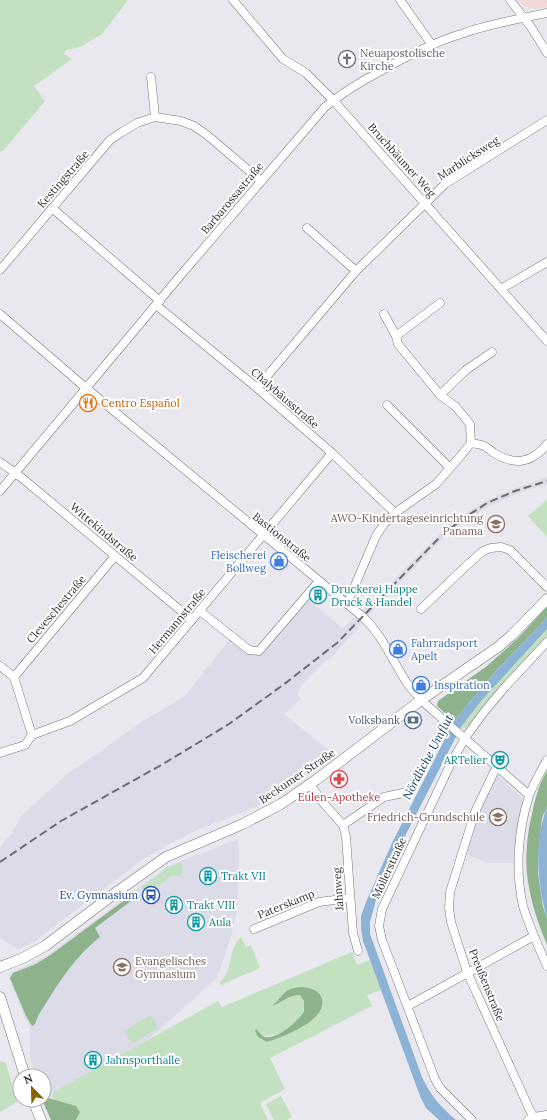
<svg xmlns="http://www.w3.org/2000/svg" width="547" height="1120" viewBox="0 0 547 1120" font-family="Lora,serif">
	<rect width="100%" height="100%" fill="#e8e8ee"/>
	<!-- built -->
	<g fill="#dcdce8">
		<path d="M547,477V484L516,494L489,506L464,521L443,538L369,615L331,658L324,662L304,682L297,694L301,699L284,714L336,756L258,806L195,831L166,846L142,860L34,942L18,949L0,938V848L15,828L21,816L66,775L143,721L185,696L232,636L249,650L259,651L305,597L342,628L364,610L437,537L459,518L486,501L515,488Z"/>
		<path d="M497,775L523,799L518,823L513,863H489L466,854L478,811Z"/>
		<path d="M238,839L239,857L237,910L232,934L217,978L131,1055L79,1095L44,1097V1076H36L30,1058V1026L24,1017L9,978V975L12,972L36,962L48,955L168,866Z"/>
	</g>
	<!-- medical -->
	<path fill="#f3d8d8" d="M517,0H547V7L536,9L526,7Z"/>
	<!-- green -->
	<g fill="#c3e0c1" fill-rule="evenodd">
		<path d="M0,0H128L102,34L80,47L66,50L64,54L72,59L34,86L45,101L4,150L0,152Z"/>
		<path d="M547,500V537L528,516Z"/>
		<path d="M547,629V637C525,660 504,682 484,706C477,713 472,726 463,729L461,727L481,701Z"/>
		<path d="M181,862C183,867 184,872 180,876L173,875L150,892V898L141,887L169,867Z"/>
		<path d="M241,937L246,947L251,945L260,968L221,985L220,982C233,972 228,948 241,937Z"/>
		<path d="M352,952L357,965L370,960L381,990L367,995L372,1006L270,1058L285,1089L260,1103L268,1120H76L80,1112L76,1106L52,1099L54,1092L218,1001L222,1007ZM284,993L322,998L286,1035L267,1042L258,1030L263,1036C281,1037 294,1025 304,1013V1001L300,995H294L288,999L273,1005L280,999Z"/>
		<path d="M151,1015L158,1028L132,1044L124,1031Z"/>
		<path d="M0,1061L6,1063L17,1102L0,1112Z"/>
		<path d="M281,1096L292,1117L287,1120H274L266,1104Z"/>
	</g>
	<!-- forest -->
	<g fill="#8eb28c">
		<path d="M547,607V618L496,671L454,721L437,706L438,701L487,666L517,639Z"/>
		<path d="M547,771V806L542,818L539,846L538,873L543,907L547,919V945C528,898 520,864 532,814C535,799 539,784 547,771Z"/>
		<path d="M137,891L139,895L95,928L100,937C73,958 56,987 38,1016L35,1024L32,1026L26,1016L10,978L13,973L36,964L49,956Z"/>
		<path d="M302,987C310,988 320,990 322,999C327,1021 282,1037 267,1042L258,1037L255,1031L256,1029C259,1031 261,1036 265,1037C278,1039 297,1022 304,1012V1001L300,995C292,994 280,1003 272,1006C285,995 283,988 302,987Z"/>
		<path d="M45,1097L76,1106L80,1112L76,1120H51L43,1102Z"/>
	</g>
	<!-- water -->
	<g fill="#8cb2d6">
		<path d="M547,618V629L481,701L461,727L402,842L376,900L370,922V934L422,1077C431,1096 440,1106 456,1120H439L426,1108L420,1096L363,941L361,928V916L366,902L393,841L454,721L496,671Z"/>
		<path d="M547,806V919C537,883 534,842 547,806Z"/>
	</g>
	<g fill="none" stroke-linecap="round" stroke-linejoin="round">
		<!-- minor casing -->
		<g stroke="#77777b" stroke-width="9">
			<g id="minor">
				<path d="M233,0L283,59L306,73L333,100L547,341"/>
				<path d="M400,0L432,45"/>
				<path d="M510,0L531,27L547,53"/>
				<path d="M151,77L155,117"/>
				<path d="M52,208L160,301"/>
				<path d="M307,228L356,271"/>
				<path d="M0,270L110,140L122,132L137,123L155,117L181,121L194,126L207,135L261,181"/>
				<path d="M501,289L547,262"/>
				<path d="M440,303L396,336L398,344L440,395L456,407L470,424L471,443C475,444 480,444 484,446C487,447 491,451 494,453C515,466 532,463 547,444"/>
				<path d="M156,305L257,388L332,453L395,513"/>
				<path d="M0,314L86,388L363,617C383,636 392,660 407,683C411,689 417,694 421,700L529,795"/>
				<path d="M384,314L396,336"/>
				<path d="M257,388L356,271L445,184L547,120"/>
				<path d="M440,395L466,370L492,352"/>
				<path d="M387,405L450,468"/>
				<path d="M0,462L22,478L192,620"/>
				<path d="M0,491L180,276L325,107C342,93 360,82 379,72C405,57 432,43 461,34C489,24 518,19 547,13"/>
				<path d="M347,604L376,536L384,524L395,513L436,484L458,459L471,443"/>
				<path d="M421,609L464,568L483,551L491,548L501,547L510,550L547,587"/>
				<path d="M200,611L249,650L259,651L319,581"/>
				<path d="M0,666L14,677L32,735"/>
				<path d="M14,677L115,556"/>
				<path d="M0,753L25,745L32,735L70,721L143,678L332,453"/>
				<path d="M547,760C541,771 533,784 529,796C518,830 515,871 523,906C529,926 538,946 547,966"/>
				<path d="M498,768L494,772L475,812L450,892L449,908L451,922L467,972L533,1117"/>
				<path d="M310,785L325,805L343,825L346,837L353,933L358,951"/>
				<path d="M343,825L384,797L403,793"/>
				<path d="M254,929L319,902L350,898"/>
				<path d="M408,1006L534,936"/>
				<path d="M472,1120L440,1088L435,1079L382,940L379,926L382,909L451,763L465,738L484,712L505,687L547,642"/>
				<path d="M528,1120L533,1117L547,1115"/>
			</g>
		</g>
		<!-- major casing -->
		<g stroke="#77777b" stroke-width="11">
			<g id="major">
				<path d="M0,967L23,958L45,946L118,891L166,857L243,824L281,804L316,780L421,700L498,647L512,635L547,599"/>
				<path d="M0,997L25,1076"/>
				<path d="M33,1100L41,1120"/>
			</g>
		</g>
		<!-- minor -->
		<use href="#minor" stroke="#fff" stroke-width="8"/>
		<!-- major -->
		<use href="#major" stroke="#fff" stroke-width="10"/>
		<!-- rail -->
		<path stroke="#6d6d70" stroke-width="2" stroke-dasharray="8 4" stroke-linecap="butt" d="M0,862L61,821L163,764L229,724L283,685L337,643L438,539L461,520L487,503L515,491L547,481"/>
	</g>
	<!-- icons -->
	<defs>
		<g id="church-ring" transform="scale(0.9)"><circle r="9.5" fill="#fff" stroke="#6b7280" stroke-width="1.5"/><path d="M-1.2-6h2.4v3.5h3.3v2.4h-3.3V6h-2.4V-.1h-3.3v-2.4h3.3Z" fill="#6b7280"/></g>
		<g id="restaurant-ring" transform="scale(0.9)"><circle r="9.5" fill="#fff" stroke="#e8710a" stroke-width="1.5"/><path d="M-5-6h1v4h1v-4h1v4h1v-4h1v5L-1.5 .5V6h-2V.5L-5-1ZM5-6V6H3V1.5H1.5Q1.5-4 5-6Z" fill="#e8710a"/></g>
		<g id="school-ring" transform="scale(0.9)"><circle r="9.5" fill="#fff" stroke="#8d6e63" stroke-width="1.5"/><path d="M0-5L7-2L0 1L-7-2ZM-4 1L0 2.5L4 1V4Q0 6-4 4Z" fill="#8d6e63"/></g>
		<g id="shop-ring" transform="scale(0.9)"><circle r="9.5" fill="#fff" stroke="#3f7fe0" stroke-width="1.5"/><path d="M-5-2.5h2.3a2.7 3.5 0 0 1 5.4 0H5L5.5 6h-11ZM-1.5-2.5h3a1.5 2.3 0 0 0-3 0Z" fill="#3f7fe0"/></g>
		<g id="building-ring" transform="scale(0.9)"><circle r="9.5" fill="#fff" stroke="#0f9aa8" stroke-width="1.5"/><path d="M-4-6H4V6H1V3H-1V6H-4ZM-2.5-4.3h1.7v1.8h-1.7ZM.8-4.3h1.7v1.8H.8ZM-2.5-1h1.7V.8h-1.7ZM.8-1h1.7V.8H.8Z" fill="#0f9aa8"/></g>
		<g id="bank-ring" transform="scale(0.9)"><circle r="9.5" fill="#fff" stroke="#5c6f8a" stroke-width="1.5"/><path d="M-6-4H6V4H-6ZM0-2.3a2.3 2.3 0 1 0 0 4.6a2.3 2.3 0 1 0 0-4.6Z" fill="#5c6f8a"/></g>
		<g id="theatre-ring" transform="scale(0.9)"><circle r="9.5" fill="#fff" stroke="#0f9aa8" stroke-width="1.5"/><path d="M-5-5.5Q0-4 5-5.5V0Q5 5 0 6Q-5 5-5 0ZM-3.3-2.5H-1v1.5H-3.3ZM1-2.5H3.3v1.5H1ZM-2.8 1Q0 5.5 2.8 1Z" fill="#0f9aa8"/></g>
		<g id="pharmacy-ring" transform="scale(0.9)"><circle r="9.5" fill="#fff" stroke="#e0444e" stroke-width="1.5"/><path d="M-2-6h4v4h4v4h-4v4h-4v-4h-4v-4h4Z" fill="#e0444e"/></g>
		<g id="bus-ring" transform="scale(0.9)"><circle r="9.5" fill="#fff" stroke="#1a4fb4" stroke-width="1.5"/><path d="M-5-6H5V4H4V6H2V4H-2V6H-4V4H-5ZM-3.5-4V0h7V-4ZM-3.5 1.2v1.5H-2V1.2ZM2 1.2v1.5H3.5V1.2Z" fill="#1a4fb4"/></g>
	</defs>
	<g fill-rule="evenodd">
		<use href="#church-ring" x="347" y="59"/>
		<use href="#restaurant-ring" x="88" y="403"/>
		<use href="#school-ring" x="496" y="524"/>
		<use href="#shop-ring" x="279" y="561"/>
		<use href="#building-ring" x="318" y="595"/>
		<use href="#shop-ring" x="398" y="649"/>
		<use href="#shop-ring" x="421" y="685"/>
		<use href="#bank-ring" x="413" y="720"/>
		<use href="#theatre-ring" x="500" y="760"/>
		<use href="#pharmacy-ring" x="339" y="779"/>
		<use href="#school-ring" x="498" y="817"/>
		<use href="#building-ring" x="208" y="876"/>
		<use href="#bus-ring" x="151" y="895"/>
		<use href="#building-ring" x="174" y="905"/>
		<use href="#building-ring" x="196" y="922"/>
		<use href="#school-ring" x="122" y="967"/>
		<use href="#building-ring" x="93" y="1060"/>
	</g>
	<g text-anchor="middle" stroke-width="4" stroke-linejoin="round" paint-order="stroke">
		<!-- worship labels -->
		<g font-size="11" fill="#5b616d" stroke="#fff" text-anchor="start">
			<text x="360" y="57">Neuapostolische<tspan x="360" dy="13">Kirche</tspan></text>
		</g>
		<!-- street labels -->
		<g font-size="11" fill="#313133" stroke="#fff">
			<text transform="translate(468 158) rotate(-33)" y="4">Marblicksweg</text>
			<text transform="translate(402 160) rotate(48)" y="4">Bruchbäumer Weg</text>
			<text transform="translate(63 179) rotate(-49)" y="4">Kestingstraße</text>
			<text transform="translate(232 198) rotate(-50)" y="4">Barbarossastraße</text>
			<text transform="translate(285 398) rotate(41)" y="4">Chalybäusstraße</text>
			<text transform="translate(104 532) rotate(40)" y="4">Wittekindstraße</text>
			<text transform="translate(282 537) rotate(39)" y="4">Bastionstraße</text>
			<text transform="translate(56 609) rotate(-50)" y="4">Cleveschestraße</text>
			<text transform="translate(177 621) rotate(-50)" y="4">Hermannstraße</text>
			<text transform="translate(297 776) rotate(-34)" y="4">Beckumer Straße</text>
			<text transform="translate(389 868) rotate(-65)" y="4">Möllerstraße</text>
			<text transform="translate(338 889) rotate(-94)" y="4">Jahnweg</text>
			<text transform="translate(286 904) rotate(-22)" y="4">Paterskamp</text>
			<text transform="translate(487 985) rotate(68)" y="4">Preußenstraße</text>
		</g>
		<!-- food labels -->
		<g font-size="11" fill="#c56008" stroke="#fff" text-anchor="start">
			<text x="101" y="407">Centro Español</text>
		</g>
		<!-- education labels -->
		<g font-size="11" fill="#785e54" stroke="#fff" text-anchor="end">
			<text x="483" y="522">AWO-Kindertageseinrichtung<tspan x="483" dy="13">Panama</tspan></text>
			<text x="485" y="821">Friedrich-Grundschule</text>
			<text x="135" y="965" text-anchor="start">Evangelisches<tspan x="135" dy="13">Gymnasium</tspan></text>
		</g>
		<!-- shop labels -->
		<g font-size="11" fill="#366cbe" stroke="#fff" text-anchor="start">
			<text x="266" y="559" text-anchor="end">Fleischerei<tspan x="266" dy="13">Bollweg</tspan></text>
			<text x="411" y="647">Fahrradsport<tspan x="411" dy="13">Apelt</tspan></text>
			<text x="434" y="689">Inspiration</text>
		</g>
		<!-- culture labels -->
		<g font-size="11" fill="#0d838f" stroke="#fff" text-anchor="start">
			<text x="331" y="593">Druckerei Happe<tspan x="331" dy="13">Druck &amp; Handel</tspan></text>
			<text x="487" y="764" text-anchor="end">ARTelier</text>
			<text x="221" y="880">Trakt VII</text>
			<text x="187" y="909">Trakt VIII</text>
			<text x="209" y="926">Aula</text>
			<text x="106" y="1064">Jahnsporthalle</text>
		</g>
		<!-- service labels -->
		<g font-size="11" fill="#4e5e75" stroke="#fff" text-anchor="end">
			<text x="400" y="724">Volksbank</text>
		</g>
		<!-- health labels -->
		<g font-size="11" fill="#be3a42" stroke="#fff">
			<text x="339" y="801">Eulen-Apotheke</text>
		</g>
		<!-- transit labels -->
		<g font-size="11" fill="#164399" stroke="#fff" text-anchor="end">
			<text x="138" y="899">Ev. Gymnasium</text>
		</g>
		<!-- water labels -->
		<g font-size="12" font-style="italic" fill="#103c5f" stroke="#fff">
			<text transform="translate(428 757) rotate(-62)" y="4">Nördliche Umflut</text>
		</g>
	</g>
	<!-- north arrow -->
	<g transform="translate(32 1088) rotate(337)"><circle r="19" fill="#ffffff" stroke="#adadad"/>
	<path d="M0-3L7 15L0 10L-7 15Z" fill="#866400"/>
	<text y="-6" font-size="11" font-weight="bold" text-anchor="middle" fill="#313133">N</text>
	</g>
</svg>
